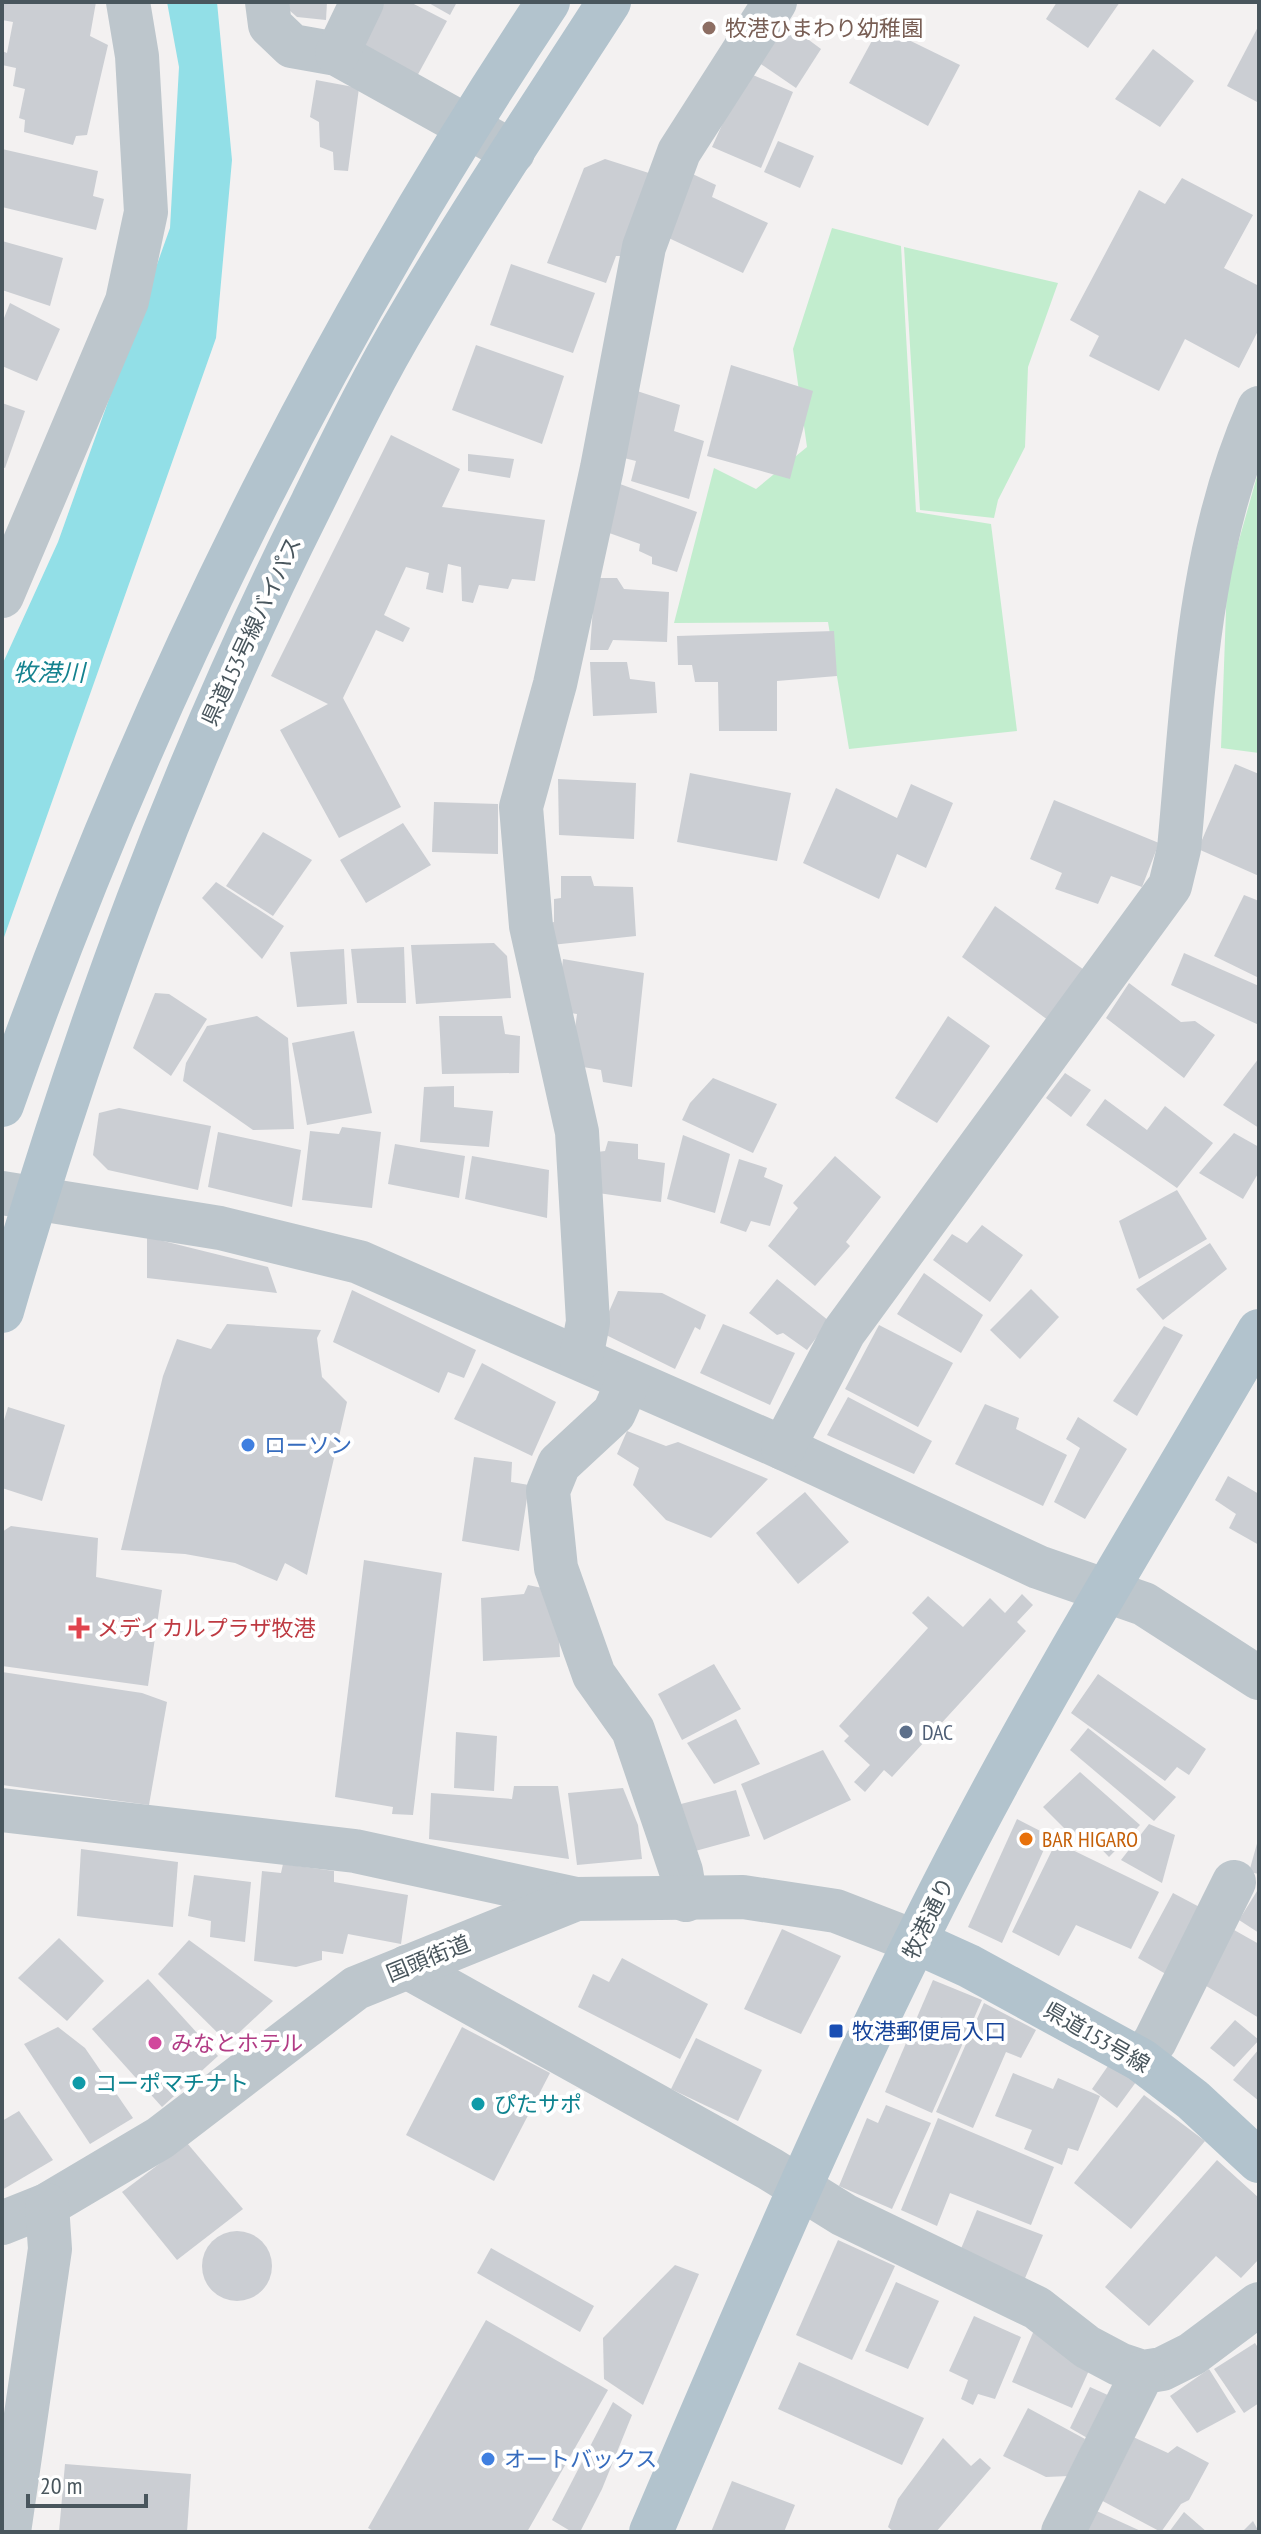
<svg xmlns="http://www.w3.org/2000/svg" width="1261" height="2534" viewBox="0 0 1261 2534" font-family="'PT Sans Narrow','Noto Sans JP',sans-serif">
	<rect width="100%" height="100%" fill="#f3f1f1"/>
	<!-- green -->
	<g fill="#c2edce">
		<path d="M832,228L901,246L916,512L991,524L1017,731L849,749L828,622L674,623L714,468L756,489L807,447L793,349Z"/>
		<path d="M904,247L1058,283L1028,367L1025,447L998,500L994,518L920,510Z"/>
		<path d="M1259,469V753L1221,748L1227,583Z"/>
	</g>
	<!-- water -->
	<path fill="#92dfe7" d="M167,2H217L232,160L216,338L2,943V665L58,542L170,228L179,67Z"/>
	<!-- building -->
	<g fill="#cbced3">
		<path d="M2,2H96L90,36L108,45L87,135L76,136L73,145L24,132L25,120L19,118L25,89L13,86L16,68L2,65V51L7,53L13,22L2,20Z"/>
		<path d="M280,2H327L326,20L297,17Z"/>
		<path d="M384,2H410L447,21L416,78L361,48Z"/>
		<path d="M427,2H457L450,15Z"/>
		<path d="M1057,2H1120L1088,48L1046,19Z"/>
		<path d="M778,17L821,49L796,88L749,56Z"/>
		<path d="M1259,25V103L1227,86Z"/>
		<path d="M880,26L960,65L928,126L849,83Z"/>
		<path d="M1153,49L1194,81L1160,127L1115,99Z"/>
		<path d="M746,72L793,92L761,168L712,147Z"/>
		<path d="M316,80L359,88L348,171L334,170L333,152L320,147L319,122L310,117Z"/>
		<path d="M778,141L814,156L800,188L764,172Z"/>
		<path d="M2,149L98,171L93,196L104,199L96,230L2,207Z"/>
		<path d="M605,159L652,174L623,256H616L606,283L547,263L584,168Z"/>
		<path d="M684,170L716,185L712,197L768,223L743,273L656,232Z"/>
		<path d="M1182,178L1253,215L1224,268L1259,286V329L1239,368L1185,339L1159,391L1089,356L1099,336L1070,320L1139,190L1165,204Z"/>
		<path d="M2,241L63,258L50,306L2,290Z"/>
		<path d="M511,264L595,293L573,353L490,325Z"/>
		<path d="M10,303L60,329L37,381L2,366V323Z"/>
		<path d="M476,345L564,376L542,444L452,410Z"/>
		<path d="M731,365L813,391L790,479L707,456Z"/>
		<path d="M637,391L680,405L674,431L704,441L689,499L631,481L636,461L616,456Z"/>
		<path d="M2,403L25,411L5,468L2,467Z"/>
		<path d="M391,435L460,469L442,507L545,520L535,581L512,579L508,589L479,585L473,603L462,601L461,567L448,564L443,593L426,589L429,573L406,567L384,615L410,628L403,642L376,630L343,698L401,807L339,838L280,730L328,704L271,676Z"/>
		<path d="M468,454L514,459L510,478L468,471Z"/>
		<path d="M609,480L697,512L677,572L652,564V557L639,551L640,544L598,529Z"/>
		<path d="M595,578H617L624,589L669,592L667,642L613,640L608,650H590Z"/>
		<path d="M834,631L837,676L777,681V731H719L718,682H695L692,665H678L677,636Z"/>
		<path d="M590,662H627L630,679L655,682L657,713L593,716Z"/>
		<path d="M1235,764L1259,774V876L1198,849Z"/>
		<path d="M690,773L791,793L777,861L677,842Z"/>
		<path d="M558,779L636,783L634,839L559,835Z"/>
		<path d="M911,784L953,803L926,868L897,854L879,899L803,863L836,788L897,818Z"/>
		<path d="M1054,800L1159,843L1142,887L1111,876L1098,904L1055,889L1062,873L1030,859Z"/>
		<path d="M434,802L498,804V854L432,852Z"/>
		<path d="M403,823L431,865L366,903L340,860Z"/>
		<path d="M263,832L312,860L273,916L226,886Z"/>
		<path d="M561,876H591L594,886L633,887L636,936L542,946L540,925L554,922V899L561,898Z"/>
		<path d="M216,882L284,926L262,959L202,898Z"/>
		<path d="M1244,895L1259,901V978L1214,956Z"/>
		<path d="M995,906L1087,972L1052,1023L962,957Z"/>
		<path d="M494,943L507,956L511,998L416,1004L411,945Z"/>
		<path d="M404,947L406,1003H357L351,949Z"/>
		<path d="M344,949L347,1004L297,1007L290,952Z"/>
		<path d="M1184,953L1259,986V1025L1171,985Z"/>
		<path d="M563,959L644,973L632,1087L603,1082L601,1070L577,1066L573,1043L577,1014L557,1011Z"/>
		<path d="M1129,983L1181,1022L1195,1021L1215,1035L1184,1078L1106,1018Z"/>
		<path d="M155,993L169,994L207,1019L171,1076L133,1048Z"/>
		<path d="M257,1016L288,1038L294,1129L253,1130L183,1081L186,1063L207,1026Z"/>
		<path d="M439,1016H502L505,1034L520,1036L519,1073L442,1074Z"/>
		<path d="M948,1016L990,1046L937,1123L895,1098Z"/>
		<path d="M354,1031L372,1113L307,1125L292,1043Z"/>
		<path d="M1259,1058V1128L1223,1105Z"/>
		<path d="M1065,1073L1091,1090L1071,1117L1046,1098Z"/>
		<path d="M713,1078L777,1104L753,1153L682,1120L690,1103Z"/>
		<path d="M454,1086V1107L493,1111L489,1147L420,1142L424,1087Z"/>
		<path d="M1105,1099L1147,1130L1165,1106L1213,1143L1177,1188L1086,1125Z"/>
		<path d="M119,1108L211,1126L198,1190L108,1170L93,1155L99,1113Z"/>
		<path d="M342,1127L381,1132L372,1208L302,1200L310,1131L339,1134Z"/>
		<path d="M218,1132L301,1150L292,1207L208,1187Z"/>
		<path d="M1234,1133L1259,1147V1172L1243,1199L1199,1173Z"/>
		<path d="M683,1135L730,1154L715,1213L667,1199Z"/>
		<path d="M608,1141L638,1144V1159L665,1163L661,1202L598,1193L597,1152L605,1151Z"/>
		<path d="M395,1144L465,1156L459,1198L388,1184Z"/>
		<path d="M472,1156L549,1170L547,1218L465,1199Z"/>
		<path d="M835,1156L881,1197L846,1242L850,1246L815,1286L768,1246L798,1208L793,1203Z"/>
		<path d="M739,1159L767,1168L764,1177L783,1185L770,1226L751,1221L746,1232L720,1223Z"/>
		<path d="M1177,1190L1207,1239L1139,1279L1119,1221Z"/>
		<path d="M982,1225L1023,1255L990,1302L933,1260L952,1234L967,1243Z"/>
		<path d="M147,1237L268,1267L277,1293L147,1278Z"/>
		<path d="M1210,1243L1227,1269L1163,1320L1136,1289Z"/>
		<path d="M924,1273L983,1315L961,1353L897,1314Z"/>
		<path d="M777,1279L829,1321L807,1350L783,1333L777,1335L749,1313Z"/>
		<path d="M1031,1289L1059,1317L1020,1359L990,1330Z"/>
		<path d="M352,1290L476,1350L464,1378L448,1372L439,1393L333,1342Z"/>
		<path d="M618,1291L662,1293L706,1315L700,1330L695,1327L675,1369L600,1332Z"/>
		<path d="M227,1324L321,1330L317,1338L322,1377L347,1402L307,1575L285,1563L277,1581L235,1563L185,1554L121,1550L163,1376L177,1339L211,1349Z"/>
		<path d="M723,1324L795,1353L770,1405L700,1373Z"/>
		<path d="M879,1325L953,1363L918,1427L845,1389Z"/>
		<path d="M1164,1326L1183,1335L1137,1416L1113,1401Z"/>
		<path d="M482,1363L556,1402L532,1456L454,1419Z"/>
		<path d="M848,1397L932,1441L914,1474L827,1435Z"/>
		<path d="M985,1404L1019,1418L1016,1429L1067,1455L1043,1506L955,1464Z"/>
		<path d="M8,1407L65,1425L42,1501L2,1488V1427Z"/>
		<path d="M1078,1417L1127,1449L1085,1519L1054,1502L1080,1448L1066,1439Z"/>
		<path d="M627,1431L666,1446L678,1442L768,1479L711,1538L666,1520L633,1485L639,1468L617,1454Z"/>
		<path d="M474,1457L512,1462L511,1482L529,1485L519,1551L462,1541Z"/>
		<path d="M1228,1476L1259,1494V1545L1229,1528L1236,1514L1215,1500Z"/>
		<path d="M805,1492L849,1542L798,1584L756,1533Z"/>
		<path d="M11,1526L98,1538L96,1577L162,1590L148,1686L2,1666V1532Z"/>
		<path d="M364,1560L442,1573L413,1815L392,1814L393,1807L335,1797Z"/>
		<path d="M528,1585L547,1589L557,1597L560,1657L483,1661L481,1598L524,1594Z"/>
		<path d="M1022,1594L1033,1605L1017,1622L1026,1631L892,1777L884,1770L865,1792L854,1782L870,1765L844,1741L849,1736L839,1726L928,1628L912,1613L928,1596L963,1627L990,1598L1005,1613Z"/>
		<path d="M714,1664L741,1709L682,1740L658,1694Z"/>
		<path d="M2,1672L142,1693L167,1702L149,1805L2,1785Z"/>
		<path d="M1098,1674L1206,1749L1189,1775L1177,1767L1165,1781L1071,1713Z"/>
		<path d="M736,1719L760,1764L714,1784L687,1743Z"/>
		<path d="M1088,1728L1176,1797L1154,1821L1070,1750Z"/>
		<path d="M456,1732L497,1736L494,1791L454,1788Z"/>
		<path d="M823,1750L851,1800L764,1840L741,1784Z"/>
		<path d="M1080,1772L1140,1825L1109,1857L1086,1833L1076,1840L1043,1807Z"/>
		<path d="M514,1786H558L569,1859L429,1839L431,1793L512,1799Z"/>
		<path d="M623,1788L638,1825L642,1859L577,1865L568,1793Z"/>
		<path d="M736,1790L750,1836L688,1853L673,1806Z"/>
		<path d="M1017,1819L1050,1836L1002,1943L968,1927Z"/>
		<path d="M1149,1824L1175,1835L1162,1883L1121,1860Z"/>
		<path d="M1258,1840H1259V1874L1249,1872Z"/>
		<path d="M1056,1842L1159,1892L1131,1949L1076,1925L1059,1956L1012,1932Z"/>
		<path d="M81,1849L178,1862L173,1927L77,1916Z"/>
		<path d="M283,1864L334,1871V1882L408,1895L401,1944L348,1934L343,1954L322,1951V1960L296,1967L254,1961L262,1871L281,1873Z"/>
		<path d="M194,1875L251,1882L245,1942L210,1937L211,1921L188,1916Z"/>
		<path d="M1259,1888V1933L1239,1920Z"/>
		<path d="M1173,1893L1207,1911L1171,1977L1138,1958Z"/>
		<path d="M1227,1926L1259,1944V2018L1198,1981Z"/>
		<path d="M782,1929L841,1956L801,2034L744,2009Z"/>
		<path d="M59,1938L104,1981L67,2021L18,1978Z"/>
		<path d="M189,1940L273,2001L228,2043L158,1974Z"/>
		<path d="M622,1958L708,2004L680,2059L578,2007L593,1974L609,1982Z"/>
		<path d="M148,1979L218,2056L162,2107L92,2029Z"/>
		<path d="M933,1980L982,2000L932,2113L885,2092Z"/>
		<path d="M984,2003L1036,2030L1021,2058L1006,2052L973,2128L936,2112Z"/>
		<path d="M1235,2020L1259,2040L1234,2067L1210,2048Z"/>
		<path d="M58,2027L85,2048L133,2118L90,2144L24,2044Z"/>
		<path d="M462,2027L550,2073L494,2181L406,2135Z"/>
		<path d="M696,2038L762,2070L738,2121L671,2089Z"/>
		<path d="M1259,2049V2101L1233,2080Z"/>
		<path d="M1110,2063L1136,2082L1117,2108L1092,2089Z"/>
		<path d="M1013,2073L1053,2089L1058,2078L1100,2096L1078,2151L1068,2148L1062,2165L1024,2149L1032,2130L995,2116Z"/>
		<path d="M1144,2095L1205,2141L1131,2229L1074,2183Z"/>
		<path d="M886,2105L931,2123L892,2209L839,2186L867,2118L878,2123Z"/>
		<path d="M19,2111L53,2160L2,2190V2121Z"/>
		<path d="M938,2118L1054,2167L1031,2225L950,2193L937,2226L901,2210Z"/>
		<path d="M187,2143L243,2209L177,2260L122,2192Z"/>
		<path d="M1217,2160L1259,2198V2259L1241,2278L1216,2256L1149,2326L1105,2287Z"/>
		<path d="M977,2210L1043,2235L1023,2283L958,2256Z"/>
		<circle cx="237" cy="2266" r="35"/>
		<path d="M838,2240L895,2266L852,2360L796,2335Z"/>
		<path d="M491,2248L594,2306L580,2332L477,2273Z"/>
		<path d="M675,2265L699,2274L643,2405L604,2379L603,2338Z"/>
		<path d="M896,2282L939,2301L908,2369L865,2351Z"/>
		<path d="M974,2316L1021,2337L995,2399L978,2394L973,2405L961,2399L968,2380L949,2371Z"/>
		<path d="M486,2320L608,2390L527,2532H375L368,2528Z"/>
		<path d="M1035,2328L1096,2355L1072,2408L1012,2382Z"/>
		<path d="M1255,2343L1259,2349V2403L1244,2413L1214,2369Z"/>
		<path d="M799,2362L924,2418L902,2465L778,2409Z"/>
		<path d="M1209,2369L1236,2412L1197,2433L1170,2396Z"/>
		<path d="M1090,2387L1121,2401L1096,2443L1070,2428Z"/>
		<path d="M613,2402L632,2415L602,2489L580,2532H572L552,2520Z"/>
		<path d="M1028,2408L1085,2439L1069,2476L1046,2477L1003,2456Z"/>
		<path d="M1131,2436L1168,2453L1177,2446L1209,2463L1189,2500L1181,2504L1161,2532L1097,2498Z"/>
		<path d="M943,2438L971,2466L980,2458L991,2468L936,2532H894L888,2527L898,2499Z"/>
		<path d="M65,2464L191,2474L187,2532H59Z"/>
		<path d="M732,2481L795,2505L784,2532H711Z"/>
		<path d="M1090,2508L1143,2532H1078Z"/>
		<path d="M1184,2512L1207,2532H1169Z"/>
		<path d="M1253,2521L1259,2532H1242Z"/>
	</g>
	<g fill="none" stroke-linecap="round" stroke-linejoin="round">
		<!-- minor -->
		<g stroke="#bdc6cc" stroke-width="44">
			<path d="M267,2L270,25L292,46L337,54L513,152"/>
			<path d="M337,54L362,2"/>
			<path d="M2,596L127,301L146,212L137,56L128,2"/>
			<path d="M2,1193L220,1228L359,1262L783,1448L1038,1567L1144,1604L1259,1678"/>
			<path d="M581,1358L588,1322L577,1132L531,926L521,807L555,684L602,468L644,247L679,152L775,2"/>
			<path d="M628,1381L614,1413L559,1464L548,1491L556,1568L594,1675L633,1730L681,1871L686,1900"/>
			<path d="M783,1448L844,1332L1170,886L1179,849C1193,700 1197,547 1259,408"/>
			<path d="M2,1810L355,1851L576,1899"/>
			<path d="M407,1967L770,2169L844,2215L1037,2308L1087,2347L1119,2364L1143,2372L1162,2369L1192,2354L1259,2304"/>
			<path d="M1141,2060L1155,2041L1234,1882"/>
			<path d="M2,2223L47,2205L160,2138L356,1988L576,1899L743,1897L836,1911L916,1942"/>
			<path d="M9,2532L50,2249L47,2205"/>
			<path d="M1063,2532L1143,2372"/>
		</g>
		<!-- major -->
		<g stroke="#b2c3cd" stroke-width="44">
			<path d="M2,1105C138,717 320,345 548,2"/>
			<path d="M2,1311C84,1029 180,766 312,503C343,440 374,376 410,316C473,209 542,106 609,2"/>
			<path d="M916,1942L969,1966L1141,2060L1193,2100L1259,2161"/>
			<path d="M651,2532C751,2298 850,2062 969,1836C1059,1664 1162,1499 1259,1331"/>
		</g>
	</g>
	<!-- markers -->
	<circle fill="#8d6e63" stroke="#fff" stroke-width="3" cx="709" cy="28" r="8"/>
	<g fill="#3f7fe0" stroke="#fff" stroke-width="3">
		<circle cx="248" cy="1445" r="8"/>
		<circle cx="488" cy="2459" r="8"/>
	</g>
	<path fill="#e0444e" stroke="#fff" stroke-width="3" d="M75 1616h8v8h8v8h-8v8h-8v-8h-8v-8h8z"/>
	<circle fill="#5c6f8a" stroke="#fff" stroke-width="3" cx="906" cy="1732" r="8"/>
	<circle fill="#e8710a" stroke="#fff" stroke-width="3" cx="1026" cy="1839" r="8"/>
	<rect fill="#1a4fb4" stroke="#fff" stroke-width="3" x="828" y="2023" width="16" height="16" rx="4"/>
	<circle fill="#d1479c" stroke="#fff" stroke-width="3" cx="155" cy="2043" r="8"/>
	<g fill="#0f9aa8" stroke="#fff" stroke-width="3">
		<circle cx="79" cy="2083" r="8"/>
		<circle cx="478" cy="2104" r="8"/>
	</g>
	<g text-anchor="middle" stroke-width="8" stroke-linejoin="round" paint-order="stroke">
		<!-- education labels -->
		<g font-size="22" fill="#785e54" stroke="#fff" text-anchor="start">
			<text x="725" y="36">牧港ひまわり幼稚園</text>
		</g>
		<!-- street labels -->
		<g font-size="22" fill="#49565d" stroke="#fff">
			<text transform="translate(251 631) rotate(-65)" y="8">県道153号線バイパス</text>
			<text transform="translate(928 1918) rotate(-64)" y="8">牧港通り</text>
			<text transform="translate(428 1958) rotate(-22)" y="8">国頭街道</text>
			<text transform="translate(1097 2037) rotate(30)" y="8">県道153号線</text>
		</g>
		<!-- shop labels -->
		<g font-size="22" fill="#366cbe" stroke="#fff" text-anchor="start">
			<text x="264" y="1453">ローソン</text>
			<text x="504" y="2467">オートバックス</text>
		</g>
		<!-- health labels -->
		<g font-size="22" fill="#be3a42" stroke="#fff" text-anchor="start">
			<text x="97" y="1636">メディカルプラザ牧港</text>
		</g>
		<!-- service labels -->
		<g font-size="22" fill="#4e5e75" stroke="#fff" text-anchor="start">
			<text x="922" y="1740">DAC</text>
		</g>
		<!-- food labels -->
		<g font-size="22" fill="#c56008" stroke="#fff" text-anchor="start">
			<text x="1042" y="1847">BAR HIGARO</text>
		</g>
		<!-- transit labels -->
		<g font-size="22" fill="#164399" stroke="#fff" text-anchor="start">
			<text x="852" y="2039">牧港郵便局入口</text>
		</g>
		<!-- hotel labels -->
		<g font-size="22" fill="#b23c85" stroke="#fff" text-anchor="start">
			<text x="171" y="2051">みなとホテル</text>
		</g>
		<!-- culture labels -->
		<g font-size="22" fill="#0d838f" stroke="#fff" text-anchor="start">
			<text x="95" y="2091">コーポマチナト</text>
			<text x="494" y="2112">ぴたサポ</text>
		</g>
		<!-- water labels -->
		<g font-size="24" font-style="italic" fill="#14828f" stroke="#fff">
			<text x="49" y="681">牧港川</text>
		</g>
	</g>
	<!-- border -->
	<rect width="1261" height="2534" fill="none" stroke="#49565d" stroke-width="8"/>
	<!-- scale -->
	<path d="M28 2494v12h118v-12" fill="none" stroke="#49565d" stroke-width="4"/>
	<text x="40" y="2494" font-size="24" fill="#49565d" stroke="#ffffff" stroke-width="6" paint-order="stroke">20 m</text>
</svg>
